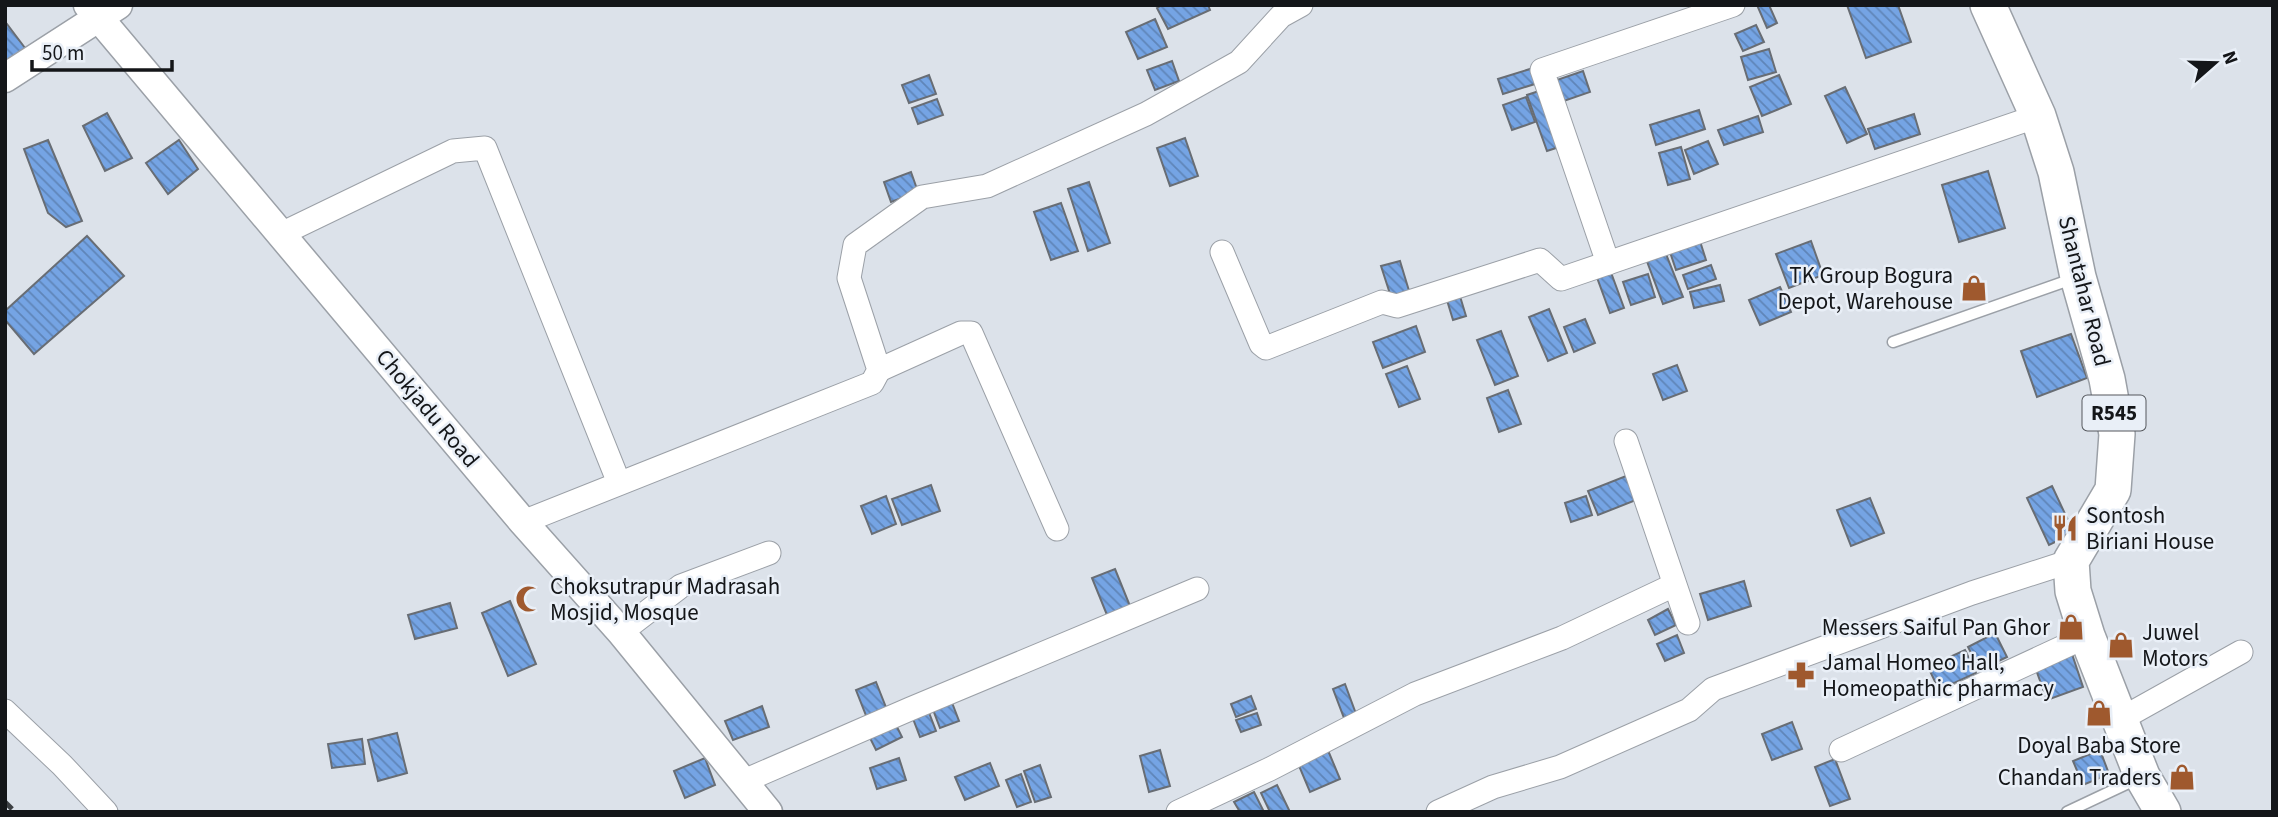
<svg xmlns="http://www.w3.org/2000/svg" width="2278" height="817" viewBox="0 0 2278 817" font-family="'Source Sans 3',sans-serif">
	<defs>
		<pattern id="building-back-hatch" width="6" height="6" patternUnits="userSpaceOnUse" patternTransform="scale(1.75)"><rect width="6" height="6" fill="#75a4e4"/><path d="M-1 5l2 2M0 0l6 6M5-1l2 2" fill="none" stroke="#5f85b8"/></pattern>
	</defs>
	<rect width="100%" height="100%" fill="#dce2ea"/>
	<!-- building -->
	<g fill="url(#building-back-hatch)" stroke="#686d74" stroke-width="2">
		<path d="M1162,5H1208L1210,10L1168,29L1157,8Z"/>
		<path d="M1757,5H1769L1777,23L1767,28Z"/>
		<path d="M1847,5H1898L1911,42L1866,58Z"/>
		<path d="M1155,19L1167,47L1138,59L1126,32Z"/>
		<path d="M7,24L25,48L5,63V25Z"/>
		<path d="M1756,25L1764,42L1743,51L1735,34Z"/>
		<path d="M1769,49L1776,72L1748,80L1741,57Z"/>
		<path d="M1172,61L1179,81L1155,90L1147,70Z"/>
		<path d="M1533,68L1538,83L1503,94L1498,79Z"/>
		<path d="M1583,71L1590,92L1558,103L1551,82Z"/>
		<path d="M929,75L936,94L909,103L902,85Z"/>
		<path d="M1779,75L1791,104L1762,116L1750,87Z"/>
		<path d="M1845,87L1867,134L1847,143L1825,96Z"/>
		<path d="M1539,91L1559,147L1547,151L1527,95Z"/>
		<path d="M1526,97L1535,122L1512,130L1503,105Z"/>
		<path d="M937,99L943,115L918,124L912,108Z"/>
		<path d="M1699,110L1705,129L1656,145L1650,125Z"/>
		<path d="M107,113L132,158L105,171L83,126Z"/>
		<path d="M1914,114L1920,134L1875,149L1868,129Z"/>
		<path d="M1758,116L1763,132L1724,145L1718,130Z"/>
		<path d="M1185,138L1198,176L1170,186L1157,148Z"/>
		<path d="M48,140L82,221L66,227L48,213L24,149Z"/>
		<path d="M179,140L198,169L168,194L146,163Z"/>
		<path d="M1708,141L1718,164L1694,174L1685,150Z"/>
		<path d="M1681,147L1690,179L1668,185L1659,153Z"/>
		<path d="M1988,171L2005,228L1959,242L1942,185Z"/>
		<path d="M911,172L918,192L891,202L884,182Z"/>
		<path d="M1089,182L1110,243L1088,251L1068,189Z"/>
		<path d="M1061,203L1078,251L1051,260L1034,212Z"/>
		<path d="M87,236L124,276L34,354L5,320V311Z"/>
		<path d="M1699,238L1706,260L1676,270L1669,249Z"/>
		<path d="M1811,241L1823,275L1789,288L1776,254Z"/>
		<path d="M1664,249L1683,297L1663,304L1645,256Z"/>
		<path d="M1400,261L1410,294L1392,300L1381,266Z"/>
		<path d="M1711,265L1716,279L1688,289L1683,275Z"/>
		<path d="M1609,267L1624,308L1610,313L1595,272Z"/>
		<path d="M1648,274L1655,297L1631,305L1623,282Z"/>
		<path d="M1720,285L1724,301L1694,308L1690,292Z"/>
		<path d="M1780,287L1791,312L1760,325L1749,300Z"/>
		<path d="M1459,293L1466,316L1453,320L1446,297Z"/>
		<path d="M1549,309L1567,353L1548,361L1529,317Z"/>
		<path d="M1585,319L1595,343L1574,352L1564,327Z"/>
		<path d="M1416,326L1425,352L1383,368L1373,342Z"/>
		<path d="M1501,331L1518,376L1495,385L1477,340Z"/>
		<path d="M2071,334L2087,378L2037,397L2021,351Z"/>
		<path d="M1677,365L1687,391L1663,400L1653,374Z"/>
		<path d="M1407,366L1420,399L1399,407L1386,374Z"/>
		<path d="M1508,390L1521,424L1499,432L1487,398Z"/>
		<path d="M1626,476L1636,500L1598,515L1588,491Z"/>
		<path d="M931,485L940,511L902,525L892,499Z"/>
		<path d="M2052,486L2074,533L2049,545L2027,498Z"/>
		<path d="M886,496L896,524L872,534L861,506Z"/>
		<path d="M1586,496L1592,515L1571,522L1565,503Z"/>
		<path d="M1870,498L1884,533L1851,546L1837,510Z"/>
		<path d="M1115,569L1132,611L1109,620L1092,578Z"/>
		<path d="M1744,581L1751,606L1708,620L1700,594Z"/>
		<path d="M510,601L536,664L508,676L482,613Z"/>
		<path d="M450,603L457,628L415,639L408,615Z"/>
		<path d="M1668,609L1676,625L1655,635L1648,620Z"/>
		<path d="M1995,633L2007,657L1980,670L1968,647Z"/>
		<path d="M1677,635L1684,653L1665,661L1657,644Z"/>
		<path d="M1965,650L1976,673L1939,690L1928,667Z"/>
		<path d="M2071,651L2083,687L2047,700L2034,664Z"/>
		<path d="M876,682L887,710L867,718L856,690Z"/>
		<path d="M1345,684L1356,714L1344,718L1333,689Z"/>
		<path d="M1251,696L1256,709L1236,717L1231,704Z"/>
		<path d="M951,700L959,721L940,728L932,707Z"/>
		<path d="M762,706L769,727L733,740L725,721Z"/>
		<path d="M928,710L936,731L920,737L912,716Z"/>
		<path d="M1257,713L1261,725L1241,732L1236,720Z"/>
		<path d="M894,721L902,737L876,750L868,734Z"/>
		<path d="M1792,722L1802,749L1772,760L1762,734Z"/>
		<path d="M397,733L407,773L378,781L368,740Z"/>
		<path d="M362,739L365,764L332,768L328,744Z"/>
		<path d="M1327,748L1340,779L1310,792L1297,761Z"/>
		<path d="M1160,750L1170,786L1149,792L1140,756Z"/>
		<path d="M2100,750L2109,774L2083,785L2073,761Z"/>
		<path d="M705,758L715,785L685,798L674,771Z"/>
		<path d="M899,758L906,780L877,789L870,768Z"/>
		<path d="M1835,759L1850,799L1830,806L1815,767Z"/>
		<path d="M990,763L999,786L965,800L955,777Z"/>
		<path d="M1040,765L1051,797L1035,802L1024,771Z"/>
		<path d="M1021,774L1031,802L1017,807L1006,780Z"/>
		<path d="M1277,785L1290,812H1270L1261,793Z"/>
		<path d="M1254,792L1264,812H1240L1234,802Z"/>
	</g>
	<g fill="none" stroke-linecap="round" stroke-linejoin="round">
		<!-- service casing -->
		<g stroke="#9ba0a7" stroke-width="13">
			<g id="service">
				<path d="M1893,342L2075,278"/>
				<path d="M2067,812L2137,779"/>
			</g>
		</g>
		<!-- minor casing -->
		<g stroke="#9ba0a7" stroke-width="25">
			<g id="minor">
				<path d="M281,234L453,151L485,148L619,483"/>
				<path d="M1222,252L1261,344L1266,348L1382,302L1397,306L1540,260L1561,279L2038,116"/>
				<path d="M1608,263L1542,70L1733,5"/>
				<path d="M879,370L961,333H971L1057,529"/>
				<path d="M1626,441L1688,623"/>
				<path d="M523,522L872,383L879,370L849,278L855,245L922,197L987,186L1146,114L1239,62L1281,16L1301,5"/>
				<path d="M621,632L681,586L769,553"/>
				<path d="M5,711L62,765L106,812"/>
				<path d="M2121,719L2241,652"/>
				<path d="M1841,750L2087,636"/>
				<path d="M744,781L910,709L1197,589"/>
				<path d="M1178,812L1270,769L1415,694L1562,638L1674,585"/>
				<path d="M1438,812L1493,787L1560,767L1689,710L1713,689L1972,593L2071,561"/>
			</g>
		</g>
		<!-- tertiary casing -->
		<g stroke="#9ba0a7" stroke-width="31">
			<g id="tertiary">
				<path d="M88,5L523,522L621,632L768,812"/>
				<path d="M5,78L118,5"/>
			</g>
		</g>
		<!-- primary casing -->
		<g stroke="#9ba0a7" stroke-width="38">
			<path id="primary" d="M1988,5L2038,116L2056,172L2078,277L2107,379L2117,434L2113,490L2071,561L2073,591L2087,636L2142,776L2163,812"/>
		</g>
		<!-- service -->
		<use href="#service" stroke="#fff" stroke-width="10"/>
		<!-- minor -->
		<use href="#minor" stroke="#fff" stroke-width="23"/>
		<!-- tertiary -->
		<use href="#tertiary" stroke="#fff" stroke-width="28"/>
		<!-- primary -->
		<use href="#primary" stroke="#fff" stroke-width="35"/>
		<!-- rail -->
		<path stroke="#3c3f43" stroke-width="5" stroke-dasharray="10 5" stroke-linecap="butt" d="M5,802L15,812"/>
	</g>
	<!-- icons -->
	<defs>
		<g id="shop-bare" transform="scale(2.1)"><path d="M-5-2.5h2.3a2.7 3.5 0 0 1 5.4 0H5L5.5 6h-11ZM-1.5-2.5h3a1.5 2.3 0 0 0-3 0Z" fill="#9f592e" stroke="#e9eff7" stroke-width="2.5" paint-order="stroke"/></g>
		<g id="restaurant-bare" transform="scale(2.1)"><path d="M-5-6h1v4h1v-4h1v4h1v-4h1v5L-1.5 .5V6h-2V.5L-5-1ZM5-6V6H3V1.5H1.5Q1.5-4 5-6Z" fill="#9f592e" stroke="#e9eff7" stroke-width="2.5" paint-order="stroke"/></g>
		<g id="mosque-bare" transform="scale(2.1)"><path d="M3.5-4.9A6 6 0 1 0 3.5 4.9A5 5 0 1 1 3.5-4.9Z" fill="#9f592e" stroke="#e9eff7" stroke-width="2.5" paint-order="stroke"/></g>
		<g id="pharmacy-bare" transform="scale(2.1)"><path d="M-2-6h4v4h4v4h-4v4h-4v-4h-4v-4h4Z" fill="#9f592e" stroke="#e9eff7" stroke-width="2.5" paint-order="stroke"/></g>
	</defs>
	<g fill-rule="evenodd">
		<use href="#shop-bare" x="1974" y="288"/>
		<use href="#restaurant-bare" x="2065" y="528"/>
		<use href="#mosque-bare" x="529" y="599"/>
		<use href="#shop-bare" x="2071" y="627"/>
		<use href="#shop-bare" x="2121" y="645"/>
		<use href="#pharmacy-bare" x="1801" y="675"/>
		<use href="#shop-bare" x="2099" y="713"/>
		<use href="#shop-bare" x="2182" y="777"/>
	</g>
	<g text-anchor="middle" stroke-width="5" stroke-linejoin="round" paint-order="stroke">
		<!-- shield labels -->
		<rect fill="#e9eff7" stroke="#54575c" stroke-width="2" x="2082.5" y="395.5" width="63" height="35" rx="5"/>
		<g font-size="21" font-weight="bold" fill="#141619">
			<text x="2114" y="420">R545</text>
		</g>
		<!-- poi labels -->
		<g font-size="23" fill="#141619" stroke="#e9eff7" text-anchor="start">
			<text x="1953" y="283" text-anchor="end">TK Group Bogura<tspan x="1953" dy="26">Depot, Warehouse</tspan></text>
			<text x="2086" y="523">Sontosh<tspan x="2086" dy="26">Biriani House</tspan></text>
			<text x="550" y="594">Choksutrapur Madrasah<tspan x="550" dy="26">Mosjid, Mosque</tspan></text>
			<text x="2050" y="635" text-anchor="end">Messers Saiful Pan Ghor</text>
			<text x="2142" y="640">Juwel<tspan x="2142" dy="26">Motors</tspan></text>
			<text x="1822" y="670">Jamal Homeo Hall,<tspan x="1822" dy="26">Homeopathic pharmacy</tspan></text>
			<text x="2099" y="753" text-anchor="middle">Doyal Baba Store</text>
			<text x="2161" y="785" text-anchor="end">Chandan Traders</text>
		</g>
		<!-- street labels -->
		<g font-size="23" fill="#141619" stroke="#e9eff7">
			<text transform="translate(2085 291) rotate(76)" y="8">Shantahar Road</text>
			<text transform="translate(428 408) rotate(50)" y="8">Chokjadu Road</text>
		</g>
	</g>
	<!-- border -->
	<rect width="2278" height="817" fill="none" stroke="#141619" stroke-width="14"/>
	<!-- north arrow -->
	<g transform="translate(2215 63) rotate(70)" stroke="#e9eff7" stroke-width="5" paint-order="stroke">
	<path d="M0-5L12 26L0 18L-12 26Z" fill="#141619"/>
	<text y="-10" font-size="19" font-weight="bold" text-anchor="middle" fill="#141619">N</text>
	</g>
	<!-- scale -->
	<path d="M32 60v10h140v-10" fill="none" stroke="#141619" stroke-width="3.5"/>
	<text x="42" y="60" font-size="21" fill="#141619" stroke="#e9eff7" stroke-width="5" paint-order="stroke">50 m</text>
</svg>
